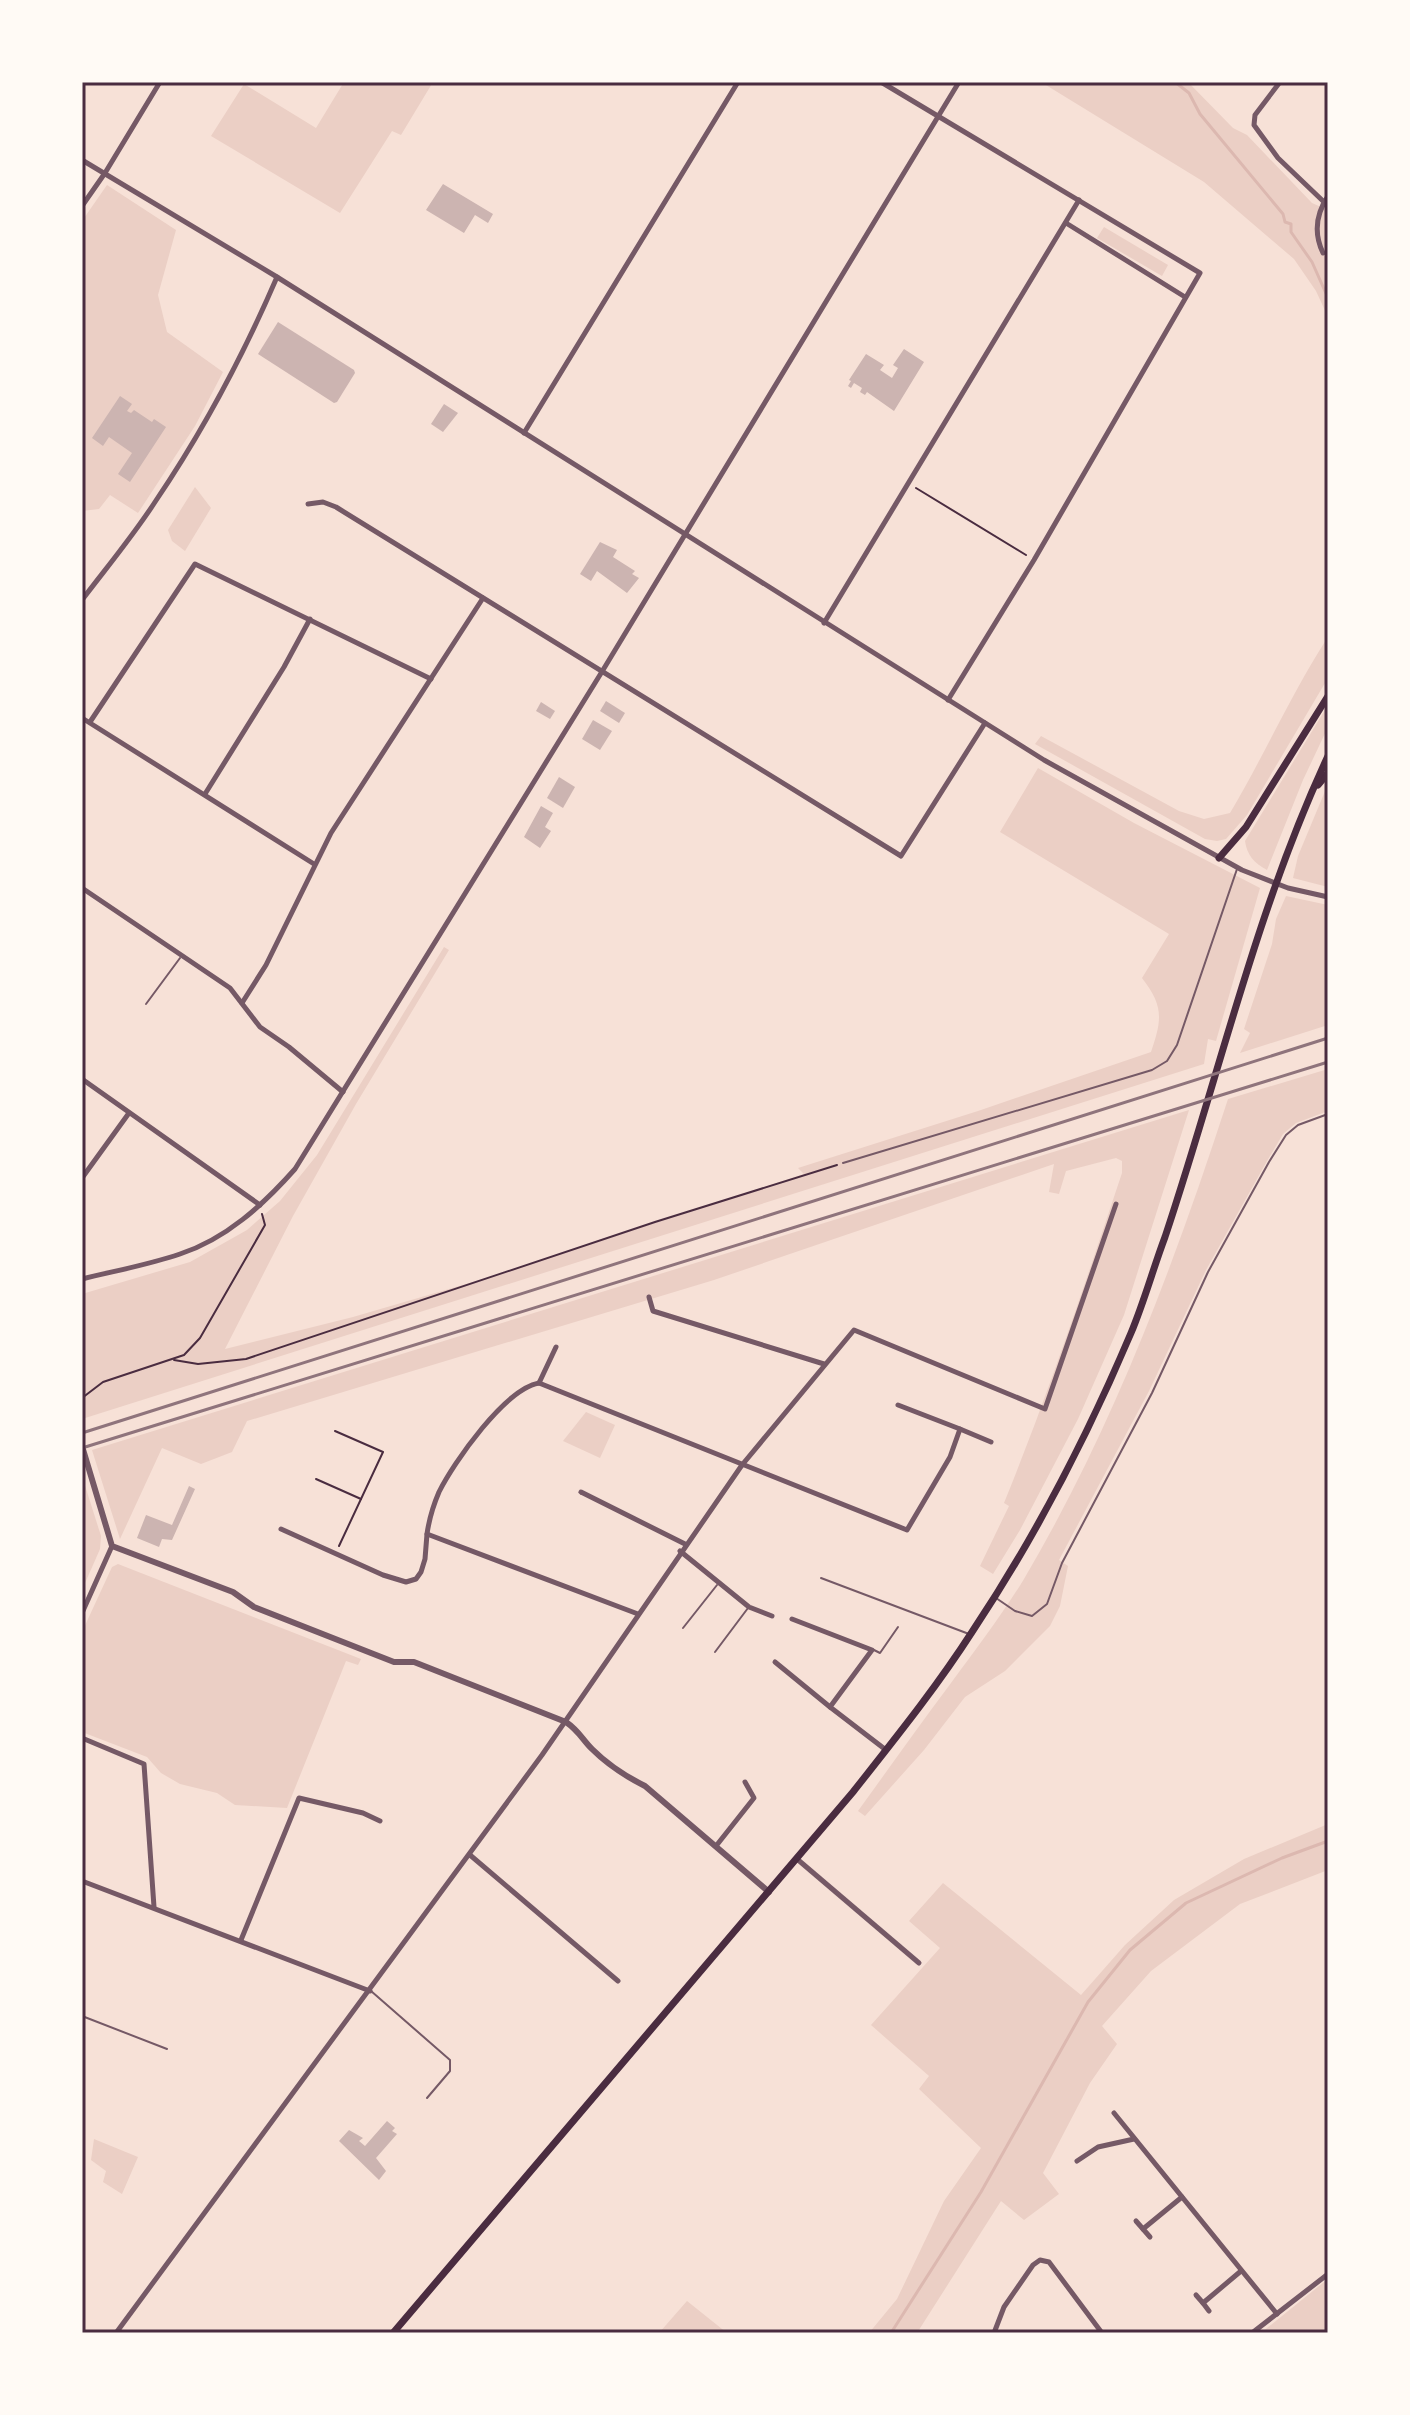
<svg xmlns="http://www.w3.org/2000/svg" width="1410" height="2415" viewBox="0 0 1410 2415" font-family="Signika,sans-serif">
	<rect width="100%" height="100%" fill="#f7e1d7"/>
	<!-- green -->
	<g fill="#ebcfc5">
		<path d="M344,82H433L401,135L392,131L340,213L211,136L244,84L316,128Z"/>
		<path d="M1041,82H1188L1233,128L1247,135L1312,203L1328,210V317L1316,291L1294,259L1204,182Z"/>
		<path d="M107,185L176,230L158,295L167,332L223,372L195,426L138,513L110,495L99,509L82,511V221Z"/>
		<path d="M1104,227L1168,265L1162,276L1097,238Z"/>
		<path d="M195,487L211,508L185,551L172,541L168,530Z"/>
		<path d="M1328,637V678L1247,815L1226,839L1217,841L1205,839L1035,744L1041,736L1179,811L1204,819L1230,813C1264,756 1291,694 1328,637Z"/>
		<path d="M1328,705V727L1303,780L1267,870C1254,863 1247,855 1245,841Z"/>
		<path d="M1038,768L1134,823L1260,888L1216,1041L1208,1039L1204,1064L82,1419V1294L190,1262L247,1230L280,1201L317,1155L444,947L449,950L356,1104L293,1216L225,1349L353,1317L490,1277L804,1174L798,1168L978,1111L1151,1052C1162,1020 1164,1006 1142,978L1169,934L1000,832Z"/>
		<path d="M1328,784V887L1293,878L1298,856Z"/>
		<path d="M1286,896L1328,905V1025L1240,1053L1250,1033L1244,1029L1272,944L1276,919Z"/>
		<path d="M1328,1069V1111L1296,1123L1283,1134L1267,1161L1206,1270L1149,1391L1059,1560L1068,1566L1060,1606L1050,1626L1005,1671L965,1697L924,1750L865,1816L858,1811C889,1768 919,1726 951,1683C976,1649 1002,1615 1024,1579C1113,1428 1174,1265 1228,1099Z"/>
		<path d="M1189,1110L1124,1315L1078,1419L1020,1530L993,1574L980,1566L1009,1506L1004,1503C1048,1395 1085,1284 1122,1173V1161L1116,1158L1066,1171L1059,1194L1049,1192L1054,1164L714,1280L247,1421L232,1452L201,1464L162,1448L120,1539L92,1450Z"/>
		<path d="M586,1412L615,1425L600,1458L563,1441Z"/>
		<path d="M82,1476L101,1536L100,1549L82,1590Z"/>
		<path d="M118,1564L361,1659L358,1665L346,1661L287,1808L235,1805L217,1793L180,1784L161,1773L147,1757L82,1732V1632L112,1567Z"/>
		<path d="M1328,1824V1870L1240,1904L1151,1971L1102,2026L1117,2044L1090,2083L1043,2173L1059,2194L1024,2220L1001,2201L917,2333H869L897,2299L944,2201L981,2148L919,2089L929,2076L871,2025L940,1948L909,1921L943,1883L1081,1995L1125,1945L1174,1900L1244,1859Z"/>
		<path d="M94,2139L138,2157L122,2194L103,2182L106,2171L91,2160Z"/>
		<path d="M1328,2279V2333H1261L1319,2286Z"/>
		<path d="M687,2301L727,2333H659Z"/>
	</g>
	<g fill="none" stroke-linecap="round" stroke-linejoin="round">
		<!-- stream -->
		<g stroke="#dcb8b0" stroke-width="3">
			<path d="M1175,82L1189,93L1200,114L1283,214L1285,222L1291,224V232L1312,262L1328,298"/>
			<path d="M891,2333L981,2192L1088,2002L1130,1950L1186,1903L1282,1858L1328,1841"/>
		</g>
	</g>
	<!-- building -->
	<g fill="#ccb4b1">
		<path d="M443,184L493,214L488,223L475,215L464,233L426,210Z"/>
		<path d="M278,322L354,370L355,373L337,402L334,403L258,354Z"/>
		<path d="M904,349L924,362L894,411L867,392L865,395L860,392L862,388L854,383L851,388L848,386L851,381L849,380L866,354L884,365L880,370L892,378L898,368L893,365Z"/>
		<path d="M120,396L132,404L127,411L131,413L134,410L152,422L154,419L166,427L130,482L118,474L132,453L109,437L103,446L92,438Z"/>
		<path d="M444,404L458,413L443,432L431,424Z"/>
		<path d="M600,542L617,550L613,557L635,571L632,574L639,578L627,593L597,571L591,581L580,574Z"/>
		<path d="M606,701L625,713L619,723L600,711Z"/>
		<path d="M541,702L555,711L550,719L536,711Z"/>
		<path d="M593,720L612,731L600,750L582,739Z"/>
		<path d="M559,777L575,787L563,808L547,798Z"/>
		<path d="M541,806L553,813L545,827L551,831L540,848L524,837Z"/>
		<path d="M189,1486L195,1489L172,1540L162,1539L159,1547L137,1538L146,1515L172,1525Z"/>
		<path d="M387,2121L395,2128L392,2131L397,2134L376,2158L386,2171L379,2180L339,2141L349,2130L363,2138L359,2141L365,2146Z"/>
	</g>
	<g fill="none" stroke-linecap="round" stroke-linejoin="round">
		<!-- path -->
		<g stroke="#4a2c40" stroke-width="2">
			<path d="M916,488L1026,555"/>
			<path d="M174,1360L198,1364L246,1359L655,1222L837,1165"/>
			<path d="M82,1398L103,1382L184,1355L200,1338L265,1225L262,1214"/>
			<path d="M335,1431L383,1452L339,1546"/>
			<path d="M316,1479L361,1499"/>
		</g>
		<!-- service -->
		<g stroke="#755966" stroke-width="2">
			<path d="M146,1004L180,958"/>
			<path d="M843,1163L1152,1070L1167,1061L1177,1045L1237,869"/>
			<path d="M821,1578L969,1634"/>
			<path d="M996,1598L1015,1611L1032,1616L1047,1604L1062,1563L1152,1393L1208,1272L1269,1162L1286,1135L1298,1125L1328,1114"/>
			<path d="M683,1628L717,1585"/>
			<path d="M874,1650L880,1653L898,1627"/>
			<path d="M715,1652L748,1608"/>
			<path d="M371,1991L450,2060V2071L427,2098"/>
			<path d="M82,2016L167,2049"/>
		</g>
		<!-- minor -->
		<g stroke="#755966" stroke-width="5">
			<path d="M881,82L1200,273L1034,560L948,700"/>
			<path d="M1280,82L1255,115L1254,125L1278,158L1324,202"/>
			<path d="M82,160L277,277L1044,760L1242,870L1288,888L1328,897"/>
			<path d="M82,206L105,173L160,82"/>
			<path d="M1066,223L1185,297"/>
			<path d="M1323,253C1314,234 1316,214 1328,196"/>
			<path d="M524,433L738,82"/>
			<path d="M308,504L323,502L336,507L901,856L985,723"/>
			<path d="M82,600C107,567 133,536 155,502C203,431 243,356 277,277"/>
			<path d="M824,623L1079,200"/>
			<path d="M82,718L314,864"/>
			<path d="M90,722L195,564L431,679"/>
			<path d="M205,794L284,667L310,619"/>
			<path d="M82,888L230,988L260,1027L289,1047L343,1092"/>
			<path d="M242,1003L266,965L331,833L483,598"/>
			<path d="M82,1079L260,1205"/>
			<path d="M82,1178L129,1113"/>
			<path d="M82,1279C114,1271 148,1265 180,1254C226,1239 263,1205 295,1169L603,670L959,82"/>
			<path d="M649,1297L653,1311L824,1364"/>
			<path d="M539,1383L556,1347"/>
			<path d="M960,1429L991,1442"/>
			<path d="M581,1492L685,1544"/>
			<path d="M281,1529L383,1575L406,1582L416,1579L421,1572L425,1559L427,1534"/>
			<path d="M680,1551L749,1607L772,1616"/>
			<path d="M82,1613L112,1546"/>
			<path d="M638,1614L427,1534C429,1520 433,1506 439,1492C454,1462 505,1389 539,1383L907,1530L950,1457L960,1429L898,1405"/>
			<path d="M792,1619L872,1650L830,1707L886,1750"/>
			<path d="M775,1662L830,1707"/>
			<path d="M82,1738L144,1764L154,1907"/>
			<path d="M716,1846L754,1798L745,1782"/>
			<path d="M470,1855L618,1981"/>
			<path d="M797,1859L919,1963"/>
			<path d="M82,1881L370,1991"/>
			<path d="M241,1940L299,1798L363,1813L380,1821"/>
			<path d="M1114,2113L1277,2314"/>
			<path d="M1077,2161L1098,2147L1134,2139"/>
			<path d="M1136,2221L1143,2229"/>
			<path d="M1150,2237L1143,2229L1182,2197"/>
			<path d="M1196,2295L1203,2303"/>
			<path d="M1209,2311L1203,2303L1241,2271"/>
			<path d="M116,2333L542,1755L742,1465L854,1330L1045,1409L1116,1204"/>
			<path d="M994,2333L1004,2307L1033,2265L1040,2260L1049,2262L1102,2333"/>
			<path d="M1252,2333L1328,2274"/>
		</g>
		<!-- tertiary -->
		<path stroke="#755966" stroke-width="6" d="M82,1446L112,1546L233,1592L254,1607L371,1653L394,1662H414L566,1722C579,1731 582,1739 592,1749C608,1765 625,1776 645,1786L769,1892"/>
		<!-- secondary -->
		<g stroke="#4a2c40" stroke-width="7">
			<path d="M1318,785L1328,773"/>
			<path d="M1219,858L1246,827L1328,696"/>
			<path d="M393,2333L853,1792C894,1740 936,1688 972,1632C1034,1539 1087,1437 1131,1333C1144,1302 1153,1269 1165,1237C1219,1076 1256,910 1328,756"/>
		</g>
		<!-- rail -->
		<g stroke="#8f747c" stroke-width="3">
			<path d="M82,1433L1328,1038"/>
			<path d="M82,1448L1328,1062"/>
		</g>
	</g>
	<!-- border -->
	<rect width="1410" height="2415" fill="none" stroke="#fffaf5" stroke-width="168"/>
	<rect x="84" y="84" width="1242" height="2247" fill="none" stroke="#4a2c40" stroke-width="3"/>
</svg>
